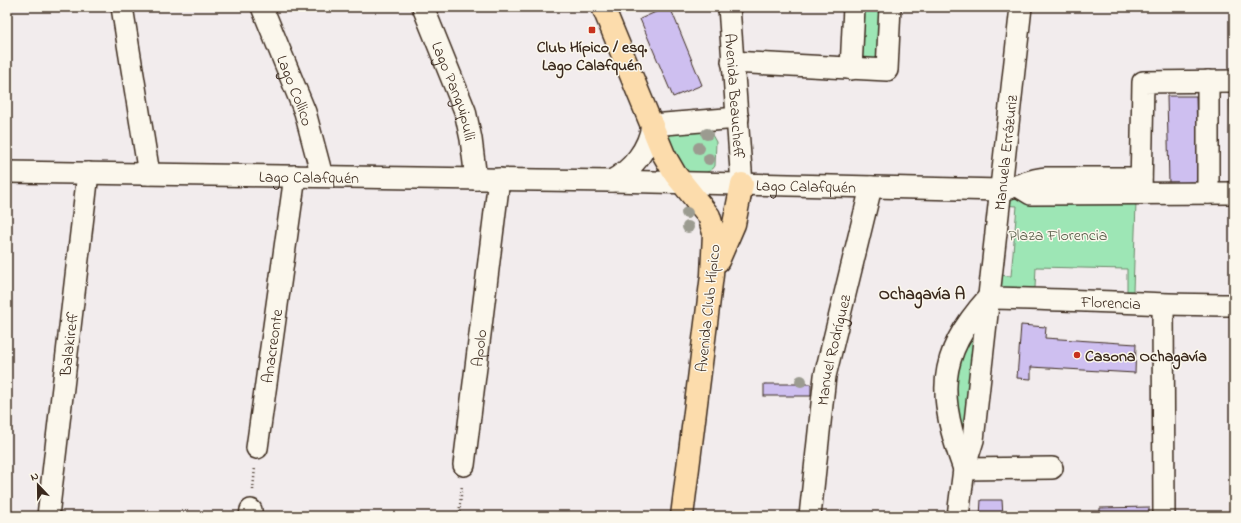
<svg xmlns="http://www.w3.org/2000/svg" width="1241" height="523" viewBox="0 0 1241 523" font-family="'Indie Flower',sans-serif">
	<rect width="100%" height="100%" fill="#f2eced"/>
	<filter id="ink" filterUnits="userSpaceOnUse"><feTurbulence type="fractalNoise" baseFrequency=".025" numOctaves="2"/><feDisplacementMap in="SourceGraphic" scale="8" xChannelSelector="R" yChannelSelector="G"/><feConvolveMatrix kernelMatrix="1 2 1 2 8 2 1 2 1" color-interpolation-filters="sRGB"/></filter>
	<g filter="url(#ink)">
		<!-- green -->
		<g fill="#9de6b5" stroke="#6c886a">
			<path d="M860,7H883L879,67L856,66Z"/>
			<path d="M703,131L711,133L716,142L715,166C710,175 696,173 687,174L664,137L667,134Z"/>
			<path d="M1014,193L1136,203L1133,291H1127V269L1036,267L1035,288H1006L995,284V275L1011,276L1017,206L1000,205Z"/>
			<path d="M978,319L962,444L952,397L962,345Z"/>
		</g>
		<!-- building -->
		<g fill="#cebff0" stroke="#3b2a1e">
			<path d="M667,7H670L702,85L673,97L640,19Z"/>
			<path d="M1230,95H1234V181H1232Z"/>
			<path d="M1167,96H1196L1198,182L1169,183Z"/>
			<path d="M1021,325L1046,327L1045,338L1136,344L1135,373L1031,367V379L1017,378Z"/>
			<rect x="764" y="384" width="47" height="12"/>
			<path d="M981,500H1002L1003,516H980Z"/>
			<path d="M1149,507V516H1100V508Z"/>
		</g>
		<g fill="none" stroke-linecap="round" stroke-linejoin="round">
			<!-- minor casing -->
			<g stroke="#3b2a1e" stroke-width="24">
				<g id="minor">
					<path d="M122,7L149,174"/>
					<path id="s1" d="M262,7L305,112L322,176"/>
					<path id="s2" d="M423,7L465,111L471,139L476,179"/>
					<path id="s3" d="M729,7L742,184"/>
					<path d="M732,62L887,70L890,7"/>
					<path d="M851,69L854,7"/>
					<path id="s4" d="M7,172L611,181L1001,190C1017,187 1030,179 1046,178H1141"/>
					<path d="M611,181C632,170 649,149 652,125L738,118"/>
					<path d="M1018,186L1031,194L1234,193"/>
					<path d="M1141,191L1143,82L1234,81"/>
					<path d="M1208,193V81"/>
					<path id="s5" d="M988,298C1070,299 1152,305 1234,305"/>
					<path d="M1163,304L1164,516"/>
					<path id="s6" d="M257,448L295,176"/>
					<path id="s7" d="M464,465L499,179"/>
					<path d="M964,469C938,397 935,357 988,298"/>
					<path d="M964,469L1052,468"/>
					<path id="s8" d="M48,516L88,173"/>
					<path d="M250,516L251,510"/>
					<path id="s9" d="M810,516L825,376L871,187"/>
					<path id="s10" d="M958,516L964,469L973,440L1021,7"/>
				</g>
			</g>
			<!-- major casing -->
			<g stroke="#3b2a1e" stroke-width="25">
				<g id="major">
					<path d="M603,7L664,155L675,174L709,216L714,233L712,275L682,516"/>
					<path d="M718,261L734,224L742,184"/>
				</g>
			</g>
			<!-- path -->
			<g stroke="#3b2a1e" stroke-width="2.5" stroke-dasharray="1 3" stroke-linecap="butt">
				<path d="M253,490L255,467"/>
				<path d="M459,516L462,485"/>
			</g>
			<!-- minor -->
			<use href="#minor" stroke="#fbf7ec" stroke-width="21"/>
			<!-- major -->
			<use href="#major" stroke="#fcdcac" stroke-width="22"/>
		</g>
		<!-- trees -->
		<g fill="#9b9b90">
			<circle cx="707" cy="134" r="6"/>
			<circle cx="699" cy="148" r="6"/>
			<circle cx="709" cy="159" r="6"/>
			<circle cx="687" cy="213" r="6"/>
			<circle cx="688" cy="227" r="6"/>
			<circle cx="801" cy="381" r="6"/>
		</g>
	</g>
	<!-- markers -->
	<g fill="#c8321e" stroke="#fbf7ec" stroke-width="1.5">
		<rect x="588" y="26" width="8" height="8" rx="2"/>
		<circle cx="1077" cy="355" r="4"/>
	</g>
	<g text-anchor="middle" stroke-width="3" stroke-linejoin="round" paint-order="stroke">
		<!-- poi labels -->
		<g font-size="16" font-weight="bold" fill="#3b2a1e" stroke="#fbf7ec">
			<text x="592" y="52">Club Hípico / esq.<tspan x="592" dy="18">Lago Calafquén</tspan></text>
			<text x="1085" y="361" text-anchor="start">Casona Ochagavía</text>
		</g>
		<!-- street labels -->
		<g font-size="16" fill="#3b2a1e" stroke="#fbf7ec">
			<text dy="6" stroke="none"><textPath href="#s1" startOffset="90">Lago Collico</textPath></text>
			<text dy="6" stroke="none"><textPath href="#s2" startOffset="90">Lago Panguipulli</textPath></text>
			<text dy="6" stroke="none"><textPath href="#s3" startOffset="89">Avenida Beaucheff</textPath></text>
			<text dy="6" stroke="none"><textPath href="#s10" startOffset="367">Manuela Errázuriz</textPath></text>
			<text dy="6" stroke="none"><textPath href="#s4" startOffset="302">Lago Calafquén</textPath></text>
			<text dy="6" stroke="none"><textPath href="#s4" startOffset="799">Lago Calafquén</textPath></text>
			<text dy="6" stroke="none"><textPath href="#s5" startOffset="123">Florencia</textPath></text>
			<text transform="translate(707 308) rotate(-84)" y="6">Avenida Club Hípico</text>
			<text dy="6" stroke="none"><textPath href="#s8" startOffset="173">Balakireff</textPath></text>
			<text dy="6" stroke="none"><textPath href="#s6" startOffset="103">Anacreonte</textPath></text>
			<text dy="6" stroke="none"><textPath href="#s7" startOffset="118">Apolo</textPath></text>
			<text dy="6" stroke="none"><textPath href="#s9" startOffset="168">Manuel Rodríguez</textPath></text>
		</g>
		<!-- park labels -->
		<g font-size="16" fill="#545944" stroke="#fbf7ec">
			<text x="1058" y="240">Plaza Florencia</text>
		</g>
		<!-- neighbourhood labels -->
		<g font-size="17" font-weight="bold" fill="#3b2a1e" stroke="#fbf7ec">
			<text x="922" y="299">Ochagavía A</text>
		</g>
	</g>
	<!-- margin -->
	<rect width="1241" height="523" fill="none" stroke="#fbf7ec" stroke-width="24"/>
	<rect x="12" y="12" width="1217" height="499" fill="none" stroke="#3b2a1e" stroke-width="1.5" filter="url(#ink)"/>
	<!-- north arrow -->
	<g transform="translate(38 485) rotate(338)" stroke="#fbf7ec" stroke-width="3" paint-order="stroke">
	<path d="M0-3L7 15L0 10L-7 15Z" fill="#3b2a1e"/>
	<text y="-6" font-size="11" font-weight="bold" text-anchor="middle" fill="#3b2a1e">N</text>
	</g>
</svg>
